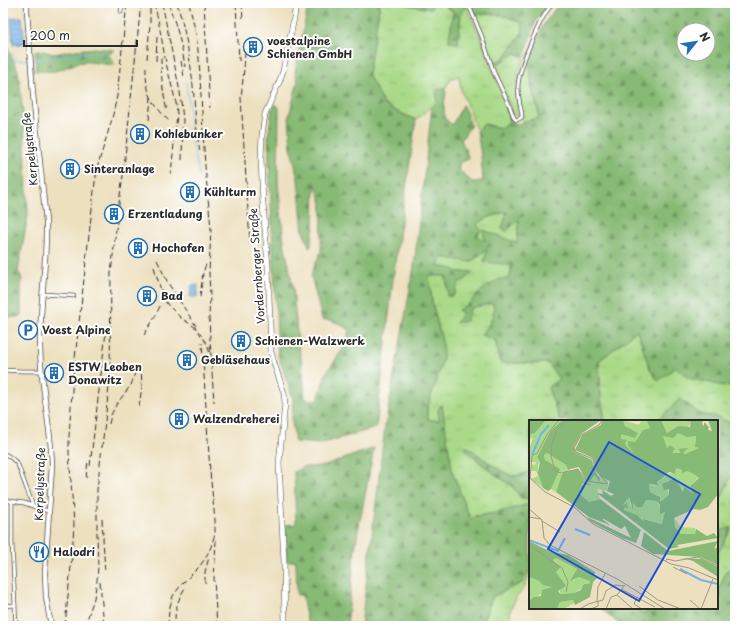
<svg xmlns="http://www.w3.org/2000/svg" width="738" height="629" viewBox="0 0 738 629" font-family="'Playpen Sans',sans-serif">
	<defs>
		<pattern id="grass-tufts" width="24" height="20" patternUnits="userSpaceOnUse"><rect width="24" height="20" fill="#aada89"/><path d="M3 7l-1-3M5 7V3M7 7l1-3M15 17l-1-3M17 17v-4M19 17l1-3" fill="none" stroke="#92bb76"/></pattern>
		<pattern id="forest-firs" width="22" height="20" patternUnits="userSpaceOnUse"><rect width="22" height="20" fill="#87ba75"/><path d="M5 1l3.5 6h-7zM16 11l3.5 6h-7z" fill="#6f9760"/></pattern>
		<pattern id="water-rules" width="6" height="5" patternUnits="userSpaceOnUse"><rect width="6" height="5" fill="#76b1e7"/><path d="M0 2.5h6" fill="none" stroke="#6190bb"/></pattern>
	</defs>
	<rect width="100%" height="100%" fill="#fff"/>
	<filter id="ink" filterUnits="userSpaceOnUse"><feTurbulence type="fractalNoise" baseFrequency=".025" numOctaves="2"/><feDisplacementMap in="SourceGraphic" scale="8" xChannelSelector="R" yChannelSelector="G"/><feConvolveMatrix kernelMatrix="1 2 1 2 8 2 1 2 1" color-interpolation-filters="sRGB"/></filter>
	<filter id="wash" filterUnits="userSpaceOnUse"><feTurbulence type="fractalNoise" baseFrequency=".012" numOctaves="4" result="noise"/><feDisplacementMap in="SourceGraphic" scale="16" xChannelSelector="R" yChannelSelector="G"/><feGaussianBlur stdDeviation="0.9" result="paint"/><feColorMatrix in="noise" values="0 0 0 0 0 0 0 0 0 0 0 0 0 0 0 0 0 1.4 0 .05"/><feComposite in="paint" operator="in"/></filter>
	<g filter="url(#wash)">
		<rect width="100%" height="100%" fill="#ede0bf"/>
		<!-- grass -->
		<g fill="url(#grass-tufts)" stroke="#6a825a">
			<path d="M380,3H402L423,8H431L432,3H445V7L453,11L449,41L458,43L461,13L467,7C472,20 479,33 484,47C490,65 495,81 505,98L503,99L508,116L509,124L500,128L484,124L477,131L461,90L459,76L451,78L445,89H441L437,102L416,120L385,106L367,74Z"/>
			<path d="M489,13L505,16L521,22L523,28L520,37L503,59L495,61L496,65L516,53L521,55L524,57C515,81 516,88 520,112V115L517,117L515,116L499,82L474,16L475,15Z"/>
			<path d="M528,53H530L528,62L530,68L532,89L539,114V118L522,122L521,119L519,83L521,74Z"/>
			<path d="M507,211L519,218L517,244L484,230L485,242L477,236L481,230L477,225C485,217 497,215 507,211Z"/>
			<path d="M487,249L511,265V273L509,279L482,290L467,305L459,310L463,313L471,308L492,303L495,309L489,325L482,335L495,340L501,363H548L559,379L548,387L560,421H530V471C525,473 520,476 515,476C506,477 475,452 466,446L463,447L483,465L513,487L521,498L524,490L529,488L530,489V504L496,513L475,516L471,521L465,506L452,470L449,452L439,421L428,419L427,409L443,359L442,341L432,302L429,275L446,276L448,296L454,295L459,282L471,272H457L454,269L436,266L442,257L471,262Z"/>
			<path d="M637,330L650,369L676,367L733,388L735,386V425L719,418L700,414L680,399L657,421H605L601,398L599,361Z"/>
			<path d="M735,468V564L726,572L717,594V559L718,553L732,528L717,532V507Z"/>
			<path d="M530,569V573L524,588L516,598L510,611V626H482L484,618L493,596L521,583Z"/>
			<path d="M637,608H658L653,614C646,614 640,615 637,608Z"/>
		</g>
		<!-- forest -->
		<g fill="url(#forest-firs)" stroke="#597250" fill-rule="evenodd">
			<path d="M307,3H380L368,74L385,106L416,120L394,271L376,428L319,444L295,442L292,421L293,399L278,355L268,138L272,109L276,104L279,108L278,183L284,242L293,287L298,345L302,362L305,400H318L326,373L346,345L349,329L331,320H322L311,275L321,251L322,203L315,183L314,226L310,248L303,232L298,179L291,148L289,116L298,81L295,72L308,6Z"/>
			<path d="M402,3H432V8H423Z"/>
			<path d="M445,3H466L467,7L461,13L458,44L449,41L453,11L445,6Z"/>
			<path d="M470,3H550L536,21L524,57L521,55L516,53L496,65L495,63V61L503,59L520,37L523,28L521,22L505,16L489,13L475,15Z"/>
			<path d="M560,3H735V386L733,388L688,378L676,367L658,381L650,369L637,330L599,361L601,398L605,421H560L548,387L559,379L548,363H501L495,340L481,335L489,325L495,309L492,303L471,308L466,321L456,323L463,313L458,310L467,305L482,290L499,279H509L511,273V265L484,262L487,249L471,262L442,257L437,266L454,269L457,272H472L465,280L459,282L454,295L448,297L446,276H429L432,302L442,341L443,359L427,409L428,419L439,421L438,410L442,404L452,470L465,506L471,520L475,516L496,513L530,504V569L522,583L493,596L484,618L482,626H361L385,427L414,266L432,106L437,102L436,90L445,89L446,93L444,104V117L452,125L463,105L471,125L461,140L469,159L459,163V170L472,182L483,181L481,155L477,131L484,124L500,128L509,124L508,116L503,99L505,98L513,121L517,124L539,118C539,108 534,98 532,88C531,82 531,75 530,69C530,67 529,65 529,63C527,48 550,14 560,3ZM684,30H708V54H684ZM507,212L502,228L506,232L519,219L517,243L483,230L485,241L477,236L481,230L477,225C484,217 498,214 507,212Z"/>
			<path d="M3,39L18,70L24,123L28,215L18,271L22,278L21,291V317H4V342Z"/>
			<path d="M96,48L114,50L109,55L115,65C104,65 93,61 83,62C73,63 65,69 55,71C49,72 42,71 36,71L35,51L40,50L54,54L75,50Z"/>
			<path d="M680,399L700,414L719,418L735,425V468L717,507V421H657Z"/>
			<path d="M466,446C475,452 506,477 515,476C519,476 525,473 530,471V489L529,488L525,490L530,499L521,498L513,487L483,465L463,447H465Z"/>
			<path d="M374,448L355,547L347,626H308L302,595H297L296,561H287L284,525L296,524L294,472L303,467L324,466Z"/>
			<path d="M732,527L718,553L717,559V532Z"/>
			<path d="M735,564V626H622L607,614L601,608H637L639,611L644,614L647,611L653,614L658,608H717V594L726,572Z"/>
		</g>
		<!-- water -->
		<g fill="url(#water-rules)" stroke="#506e89">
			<path d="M22,17L25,43L13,45L11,18Z"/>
			<path d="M192,285H198L197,297H190Z"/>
		</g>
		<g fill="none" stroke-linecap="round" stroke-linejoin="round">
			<!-- stream -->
			<g stroke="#76b1e7" stroke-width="1">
				<path d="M3,6L4,3"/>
				<path d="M3,18L5,42L17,60H28"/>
				<path d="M32,60L84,53L108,55"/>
				<path d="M9,63L16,60"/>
				<path d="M186,82L189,104L191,139L200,179"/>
			</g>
		</g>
	</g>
	<g filter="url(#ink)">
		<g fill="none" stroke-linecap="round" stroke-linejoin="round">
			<!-- street casing -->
			<g stroke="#484641" stroke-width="4.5">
				<g id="street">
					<path d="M468,3L482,37L494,73L509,104L514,118L516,120L519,119L522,117C522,112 521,109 520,105C519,98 518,92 518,86C519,67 540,17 553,3"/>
					<path d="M121,12L122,3"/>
					<path d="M43,294L74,296"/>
					<path d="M3,370L22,371H42"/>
					<path d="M3,453C9,456 14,459 18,465L33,506"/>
					<path d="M3,500L24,503L48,511"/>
					<path d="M12,501V544L15,605L16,626"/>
					<path d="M3,606L15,605"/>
				</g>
			</g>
			<!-- secondary casing -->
			<g stroke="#484641" stroke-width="6">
				<path id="secondary" d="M27,3V11L33,94L46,222C47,263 40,303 40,344C40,384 51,424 52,465L45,573L46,597L51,626"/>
			</g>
			<!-- primary casing -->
			<g stroke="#484641" stroke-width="6">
				<path id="primary" d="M285,626L284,562L279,463L285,403L284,393L274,363L271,352L268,267L263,204L261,159L262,135L265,114L280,80L283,71L294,18L296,3"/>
			</g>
			<!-- street -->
			<use href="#street" stroke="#fff" stroke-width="3"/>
			<!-- secondary -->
			<use href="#secondary" stroke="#fff" stroke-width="4.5"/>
			<!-- primary -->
			<use href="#primary" stroke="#fff" stroke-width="5"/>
			<!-- rail -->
			<g stroke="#2b2b2b" stroke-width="1" stroke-dasharray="6 3" stroke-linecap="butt">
				<path d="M154,3L158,19L166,63L176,103L177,114L171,174"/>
				<path d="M162,3L180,92L183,120L182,160"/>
				<path d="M168,3C176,24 182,45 185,67"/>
				<path d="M177,3C184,27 189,51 192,76C195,101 195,127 200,152"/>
				<path d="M189,3L196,34L199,59L205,166L211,229L209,272L210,296L209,317L211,360"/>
				<path d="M197,3L198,4"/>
				<path d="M204,3L210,111"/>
				<path d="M236,3L239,61"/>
				<path d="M242,3L243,21"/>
				<path d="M245,52L244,69L241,98L250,243"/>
				<path d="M161,58C161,76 163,94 167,111"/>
				<path d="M147,59L150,24V3"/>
				<path d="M156,61L157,36"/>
				<path d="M181,61L184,77"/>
				<path d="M146,67C145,91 152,104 169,121"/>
				<path d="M149,120L151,97"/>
				<path d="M157,260L168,283L196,326"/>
				<path d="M154,267L163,297L167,304L180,317L196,328L207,344L211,357L214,402"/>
				<path d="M200,297L203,273L206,264"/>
				<path d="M144,335L155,317L160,306"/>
				<path d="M139,407L142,386L141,367"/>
				<path d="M109,424L111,415L116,405L131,385L136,370"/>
				<path d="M90,466L106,332"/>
				<path d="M86,478L88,460"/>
				<path d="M102,519L105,573"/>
				<path d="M216,540L214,580L217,626"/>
				<path d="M100,582L104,626"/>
				<path d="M205,583V572L209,557"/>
				<path d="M175,620C175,608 179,597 185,588"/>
				<path d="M65,626L72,556L74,524L69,453V436L73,376L95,182L98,165L112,119L117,96L127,3"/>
				<path d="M85,626L94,598L97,581L98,566L97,533V490L110,378L111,273L120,195L123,176L141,3"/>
				<path d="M168,626L169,610L173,596L181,585L200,566L206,557L211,547L215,534V520L210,472L202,343"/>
			</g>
		</g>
	</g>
	<!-- icons -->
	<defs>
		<g id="building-ring" transform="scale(1)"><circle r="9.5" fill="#fff" stroke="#1f6fb2" stroke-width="1.5"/><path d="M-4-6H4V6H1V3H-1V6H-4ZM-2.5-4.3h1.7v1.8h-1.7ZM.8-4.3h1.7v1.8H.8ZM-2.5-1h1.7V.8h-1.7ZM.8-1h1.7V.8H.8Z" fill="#1f6fb2"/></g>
		<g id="parking-ring" transform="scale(1)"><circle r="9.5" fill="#fff" stroke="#1f6fb2" stroke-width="1.5"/><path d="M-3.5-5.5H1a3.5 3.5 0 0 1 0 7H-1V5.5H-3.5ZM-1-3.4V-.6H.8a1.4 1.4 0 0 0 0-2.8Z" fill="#1f6fb2"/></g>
		<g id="restaurant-ring" transform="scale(1)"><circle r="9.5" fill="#fff" stroke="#1f6fb2" stroke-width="1.5"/><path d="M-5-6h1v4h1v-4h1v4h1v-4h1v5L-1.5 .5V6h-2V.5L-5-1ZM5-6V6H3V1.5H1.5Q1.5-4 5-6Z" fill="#1f6fb2"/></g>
	</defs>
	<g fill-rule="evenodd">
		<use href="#building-ring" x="253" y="47"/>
		<use href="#building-ring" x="140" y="134"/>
		<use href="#building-ring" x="70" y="169"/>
		<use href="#building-ring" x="190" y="192"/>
		<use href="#building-ring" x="114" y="214"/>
		<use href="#building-ring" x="138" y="248"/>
		<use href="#building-ring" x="147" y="296"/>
		<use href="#parking-ring" x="28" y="330"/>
		<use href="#building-ring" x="241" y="341"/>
		<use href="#building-ring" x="187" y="360"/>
		<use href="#building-ring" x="54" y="373"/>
		<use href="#building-ring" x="179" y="419"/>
		<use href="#restaurant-ring" x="39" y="552"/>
	</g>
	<g text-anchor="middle" stroke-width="4" stroke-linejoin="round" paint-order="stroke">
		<!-- poi labels -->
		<g font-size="11" font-weight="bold" fill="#2b2b2b" stroke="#fff" text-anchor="start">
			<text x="267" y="45">voestalpine<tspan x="267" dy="13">Schienen GmbH</tspan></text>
			<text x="154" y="138">Kohlebunker</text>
			<text x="84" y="173">Sinteranlage</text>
			<text x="204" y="196">Kühlturm</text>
			<text x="128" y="218">Erzentladung</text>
			<text x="152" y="252">Hochofen</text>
			<text x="161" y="300">Bad</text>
			<text x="42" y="334">Voest Alpine</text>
			<text x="255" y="345">Schienen-Walzwerk</text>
			<text x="201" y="364">Gebläsehaus</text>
			<text x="68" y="371">ESTW Leoben<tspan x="68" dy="13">Donawitz</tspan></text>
			<text x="193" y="423">Walzendreherei</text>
			<text x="53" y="556">Halodri</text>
		</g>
		<!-- street labels -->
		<g font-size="11" fill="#2b2b2b" stroke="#fff">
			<text transform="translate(30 149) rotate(-96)" y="4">Kerpelystraße</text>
			<text transform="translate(257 266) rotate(-94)" y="4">Vordernberger Straße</text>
			<text transform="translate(40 484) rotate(-88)" y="4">Kerpelystraße</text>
		</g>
	</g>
	<!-- overview -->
	<g transform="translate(529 420)">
		<rect width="189" height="189" fill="#ede0bf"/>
		<path d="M17,0H34L22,10L8,37L11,42L9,45L10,54L14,68L2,59L9,56L7,51H2V44L6,45L7,42H0V29L4,18L0,19V15L6,13ZM94,0L110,5L113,0H117L121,8L114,10L102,28L106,32L98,27L92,19V14L108,13L96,6ZM132,0H153L163,2L158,8L149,6L138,13ZM146,11L160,16L167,15L166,27L170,28L156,34L149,29L152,33H142L140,26L137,29L134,25V16L145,17ZM18,33L37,45L39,49L31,53L34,54L27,72L22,69L29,52L16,40L15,35ZM147,48L165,53L169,58L161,66L165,76L159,71L154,72L153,68L139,60L137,62L140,75L131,82L130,76L121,72L120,64L126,66L135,54L147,53ZM66,55L81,61L75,64L79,65L78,71L68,69L71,79L60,82L51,74L55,68L52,63H59ZM157,72L161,74V87H147L151,78L156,84ZM100,77L102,87L104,83L107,85L117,80L128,81L132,89L131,94L123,99L136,92L134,104L115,99V102L95,90L96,87L99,89L96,85L93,86L96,79ZM145,98L152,107L166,108L167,114H152L146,107ZM27,138L48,149L44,160L50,157L58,159L61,161L60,164L45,173L31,174L30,156L27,152L32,147L24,139ZM0,157L23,166L22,168L0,181ZM44,180L45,183L35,189H28L31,182Z" fill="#aada89"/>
		<path d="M0,0H17L6,13L0,15ZM34,0H72L52,14L45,27L46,32L63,40L67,53L71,58L70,62L66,55L61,61H57L50,47L41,49L37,52L49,49L56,61L63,66L52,63L56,67L51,74L60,82L71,79L112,110L107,123L93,118L61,101L58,97L102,118L96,106L92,109L75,99H73L81,105L60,97L27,72L34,52L39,50L37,45L18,33L15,35L16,40L31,49L22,69L19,71L14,68L9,53L11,42L8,37L22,10ZM73,0H94L96,6L109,13L106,18L92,14V19L98,20L96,23L98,27L105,32L99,26V21L106,22L114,10L121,8L117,0H132L138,13L149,6L161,7L162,2L153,0H174L173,4L175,6V2L180,7L179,10L183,11L179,0H189V74L179,87L171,90L165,89L145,98L146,107L152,114H166L167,109L178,116L185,113L189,118L148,125L150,127L140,129L68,73L74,74L73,70L82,76L85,74L78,71L81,61L72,57L67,50L64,38L46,30L53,15L72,5ZM149,13L158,17L167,16L166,27L170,28L156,34L154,33L159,28L149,29L152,33H143L146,29L141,25L138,28L134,16L144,18ZM147,48L153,50V53L158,51L165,54L170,58L161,66L164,74L156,67L154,72L146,58ZM140,52L147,54L146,58L133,64L135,70L140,69V75L131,82V77L121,72L120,64L129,65L128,62ZM100,77L104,90V83L108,87H113L117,80L128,81L131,85V94L122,99L136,92L133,104L114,99L115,102L108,95L95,90L96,87L99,89L98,83L93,86ZM115,112L139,131L189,121L185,129L189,127V145L171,137L124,134L112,126ZM0,121L20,131L39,135L66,152L65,155L69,157L64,162L61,177L46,185L44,180L31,182L28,189H0V181L5,177L12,176L13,170L23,167L14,165L10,161L0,157ZM27,138L48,149L41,161L50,157L61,161L60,164H55L52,170L45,173L31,174L29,171L37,166L27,152L32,147L24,140ZM153,138L173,139L189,147V157L164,141Z" fill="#87ba75" fill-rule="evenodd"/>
		<path fill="none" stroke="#76b1e7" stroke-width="2" d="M3,35L12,14L20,5M46,109L61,115M0,120L29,131L36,118M151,149L172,160L189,164"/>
		<path fill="none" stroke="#9f9884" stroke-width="1" d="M38,0L28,10L23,23L22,36L26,51L32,53L49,49L57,61L79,64L67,51L64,39L47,32L45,28L52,15L70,5L73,0M1,58L3,36L8,33L19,13L30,0M1,58L16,72L45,87L64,104L142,144L160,148L189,160M0,89L13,100L15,118L21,125L90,160L136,189M0,97L12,99M13,101L31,112M0,125L33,148L39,162L37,172M136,141L138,139L146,141L169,137L189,146M144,147L158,154M110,166L129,180M92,169L126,187M88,175L104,189M108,177L105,184L113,189M129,180L152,189M161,180L171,189M68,181L69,167L76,154M51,189L59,184L74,180L77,171L86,165L95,166M62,189L69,186V181M77,189L82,177L88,175L96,165M172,189L184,159"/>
		<path fill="#1d4ed8" fill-opacity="0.15" stroke="#1d4ed8" stroke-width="2" d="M80,22L171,74L110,181L19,129Z"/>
		<rect width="189" height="189" fill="none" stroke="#2b2b2b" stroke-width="2"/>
	</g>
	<!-- margin -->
	<rect width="738" height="629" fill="none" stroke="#fff" stroke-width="16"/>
	<!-- north arrow -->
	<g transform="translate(696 42) rotate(60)"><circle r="19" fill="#ffffff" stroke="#aaaaaa"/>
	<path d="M0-3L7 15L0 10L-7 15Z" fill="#1f6fb2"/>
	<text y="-6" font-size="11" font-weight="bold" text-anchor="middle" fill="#2b2b2b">N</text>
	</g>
	<!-- scale -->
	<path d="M24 40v6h113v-6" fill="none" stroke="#2b2b2b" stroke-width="2"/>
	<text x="30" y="40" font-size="12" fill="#2b2b2b" stroke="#ffffff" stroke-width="3" paint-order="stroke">200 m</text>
</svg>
